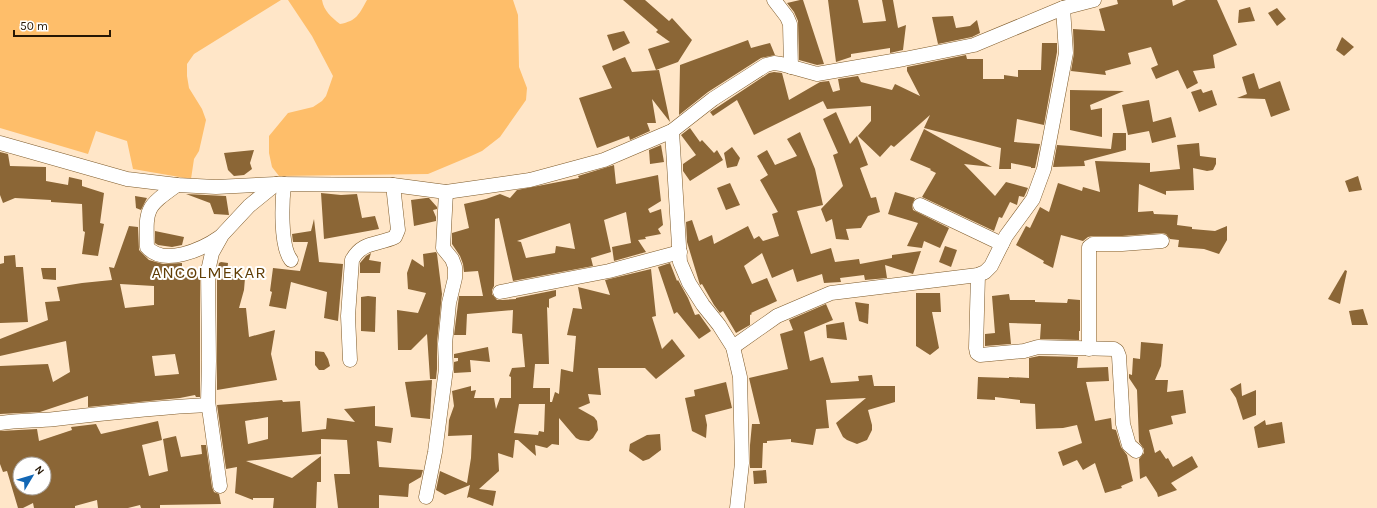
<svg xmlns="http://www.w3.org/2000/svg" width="1377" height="508" viewBox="0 0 1377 508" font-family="Karla,sans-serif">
	<rect width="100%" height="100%" fill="#ffe6c8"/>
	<!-- green -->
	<g fill="#febe6a">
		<path d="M0,0H281L194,54L187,64V76L189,88L202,109L206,120L199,151L194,159L191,179L133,169L127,141L96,131L88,154L0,128Z"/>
		<path d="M288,0H322C324,11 331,17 340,24C357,21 359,14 367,0H513L518,15L519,67L527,88L526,100L500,137L482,151L471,156L428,174L279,176L272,167L269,153V136L288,113L313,107L322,101L326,96L333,76L312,36Z"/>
	</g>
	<!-- building -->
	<g fill="#8b6636" fill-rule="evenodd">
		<path d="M623,0H645L669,21L672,18L692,40L678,62L656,70L648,49L670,42L656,32L658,30Z"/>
		<path d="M800,0H803L824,64L817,65L799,60L798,21L794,12L787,3Z"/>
		<path d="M828,0H858L863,23L886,21L882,0H893L898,28L906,25L903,50L890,53V48L851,54V57L836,62Z"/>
		<path d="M1117,0H1172L1173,6L1186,0H1217L1237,45L1213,55L1215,68L1193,71L1198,83L1187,89L1178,70L1156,79L1151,68L1158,65L1151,47L1128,53L1131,64L1105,71L1106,75L1071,71L1074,53L1073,29L1105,31L1099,9L1118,4Z"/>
		<path d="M1250,7L1255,21L1238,23L1239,10Z"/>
		<path d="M1277,8L1286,19L1277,26L1268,13Z"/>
		<path d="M953,16L956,28L970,26L977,20L980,33L972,37L938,44L932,17Z"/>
		<path d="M624,31L630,43L613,51L607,35Z"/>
		<path d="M1342,37L1354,47L1344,56L1336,50Z"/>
		<path d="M748,40L751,48L770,43L775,55L761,58L708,92L679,115L680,65Z"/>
		<path d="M1042,43H1057V52L1044,125L1017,119L1014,142L1040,144L1035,168H1031V167L1011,163V169H999L1001,148L924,128L930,115L894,147L891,145L880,157L858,136L871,121V106L827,109L823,101L754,135L737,100L713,116L710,112L769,73L774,72L782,73L789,100L820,82L829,81L833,92L840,90L838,79L858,76L861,82L892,90L895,84L920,96L907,71V67L966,55L967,59H983V79H1004V75L1018,77V70H1041Z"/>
		<path d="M625,57L632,72L659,70L670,122L652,99L656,123H647L650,131L630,140L629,136L597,148L579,98L612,88L602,66Z"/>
		<path d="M1254,73L1259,89L1280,81L1290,110L1271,117L1265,99L1237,98L1247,94L1242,77Z"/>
		<path d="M1201,89L1203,93L1212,90L1217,105L1199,112L1191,92Z"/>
		<path d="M1070,90L1124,91L1090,105L1091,110L1102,108V137L1070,130Z"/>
		<path d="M1149,100L1153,122L1171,117L1176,137L1152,143L1149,131L1128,135L1122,105Z"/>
		<path d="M836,112L850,144L857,136L868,165L860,168L871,198L876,197L880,212L868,216L861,228L846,229L849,240L836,239L832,219L826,222L821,209L843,186L833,155L838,153L823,119Z"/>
		<path d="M690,128L700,142L702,140L714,153L717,150L723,160L690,181L683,171V164L696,155L681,135Z"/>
		<path d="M924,129L992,167L964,164L995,196L1006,182L1028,188L1024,197L1019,196L1017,205L1010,202L1002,218L999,217L994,231L922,197L936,173L930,170L931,169L910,160Z"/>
		<path d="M800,132L815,169L823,205L797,211L811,254L831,248L835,262L859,259L860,264L892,258V255L921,251L913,274L885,265L887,278L865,280L864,275L840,278L841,282L824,283L822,274L797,282L793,269L772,278L762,253L744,266L752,284L767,278L777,301L751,313L752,314L750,315V325L736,333L723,311L720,313L714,305L702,284L700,285L687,242L686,222L692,220L699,241L712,235L714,244L748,226L754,239L759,236L763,241L779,236L772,214L778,212L760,180L768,175L757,156L767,150L775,165L797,156L787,139Z"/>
		<path d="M1113,133H1126V150L1084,161L1085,166L1053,167L1057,145L1111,149Z"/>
		<path d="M1199,143L1200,156L1216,158V164L1213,170L1207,171L1193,168L1194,190L1166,191V195L1139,184L1138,212L1153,211L1154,214L1178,215L1177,225L1192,227V229L1215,231L1227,226V240L1219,254L1204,249L1178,247L1179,240L1170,239L1166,234L1162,233L1122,236H1093L1088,237L1083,241L1061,235L1053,268L1043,263L1044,261L1016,245L1026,226L1030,228L1040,207L1049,212L1058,183L1082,191L1083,187L1100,192L1095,161L1150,163V172L1180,169L1177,145Z"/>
		<path d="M661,145L664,162L650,164L649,150Z"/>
		<path d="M732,147L740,158L737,166L727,168L724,153Z"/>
		<path d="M254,150L250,163L252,169L244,175L234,176L228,170L224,153Z"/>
		<path d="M0,152L8,154L10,166L46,167V181L68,185L69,177L82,180V186L104,193L100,223L104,224L98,256L82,254L85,232L83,231L82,204L51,202V200L15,198L3,203L0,195Z"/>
		<path d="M614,165L616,184L658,175L661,201L648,209L650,213L661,209L663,225L658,229L661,234L645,237L646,239L638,240L646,252L614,261L612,247L631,243L626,212L604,220L611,252L591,258L593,266L513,281L499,218L495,219L494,286L492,290V294L497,300H502L516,299V298L556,290V296L549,299V308L547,307L549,364H535L533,388H550V402H552L555,392L559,394L561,369L573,372L576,336L567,335L573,308L582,309L578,287L610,295L605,280L651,269L656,316L652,317L662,349L672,339L685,356L656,379L645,368H598L601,395L588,394L590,403L578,408L594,417L597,421L598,430L593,438L589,441L580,440L576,438L559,418V445L552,444L547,448L535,445L536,456L518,440H515L513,458L498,453L499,471L479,489L496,491L493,506L469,497L467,498L470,485L445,495L436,490L440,471L467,483L471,458L472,435L448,436L449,420L454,406L452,391L471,386V391L476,390L474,398H494L496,409L500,398H511V377L509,376L512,368L525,367L522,334L512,333L513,310L467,314L466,335H454L459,296H483L478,271L464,272L463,264L460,256L452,244V233L469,228L464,204L486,199L500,194L510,198L517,190L579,178L578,176ZM570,223L575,249L556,246L555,253L526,258L521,242L517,241ZM519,404H545L544,432L539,431L538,435L514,433Z"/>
		<path d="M1358,176L1362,190L1349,192L1345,181Z"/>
		<path d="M730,183L740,205L726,210L717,188Z"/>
		<path d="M895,192L915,198L912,205L913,210L949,228L940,248L924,241L922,248L907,246L918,223L888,214Z"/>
		<path d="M321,193L341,195L357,194L362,218L375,216L379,229L324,239Z"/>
		<path d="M186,194L226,196L229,215L214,214L210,203Z"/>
		<path d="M135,196L147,198L141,210L136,208Z"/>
		<path d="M426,198H429L437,207V209L433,210L436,217V221L414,226L411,200Z"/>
		<path d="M314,219L319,262L343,264L338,321L324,318L327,292L291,282L286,309L269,306L272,292L270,291L273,268L300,271L308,242H293L292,234L311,231Z"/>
		<path d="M129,226L138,227L139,250L149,260L163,264L182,263V273L200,271V397H196L195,395L180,398L88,407V396L40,412L0,414V366L48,364L53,382L70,372L66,341L0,356V339L48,320L45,302L60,301L57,287L82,283L112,280L109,267L114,268ZM120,284L154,286V305L125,308ZM175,354L179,374L155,376L152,356Z"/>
		<path d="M155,231L184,237L182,245L172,247L158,245L155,243Z"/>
		<path d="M945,246L957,250L951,267L939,262Z"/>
		<path d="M436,252L437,254L442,294L437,343V369L436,379H430L427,334L411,350H398L397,310L418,313L426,293L408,289L407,273L412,259L424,267L423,254Z"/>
		<path d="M371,253L369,260L381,262L380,273H360V263L366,256Z"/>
		<path d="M15,255L16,267H23L28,322L0,323V264L4,263V256Z"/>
		<path d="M221,262L228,263L227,274L245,278L244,290L239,308H246L249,337L275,330L271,354L277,380L217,390V272L219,263Z"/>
		<path d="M670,263L677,281L678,280L688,298L695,315L699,314L711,331L699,339L677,312L674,314L658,267Z"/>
		<path d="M41,268H56V280L43,279Z"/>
		<path d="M1345,270L1347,271L1340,304L1328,299Z"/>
		<path d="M916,293H940L941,312H932L939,348L930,355L916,346Z"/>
		<path d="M1009,294L1010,300H1035V302L1067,303L1068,299L1080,300V331H1079V340L1040,339L1041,324L1009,323L1011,344L985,346V334L995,333L992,296Z"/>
		<path d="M368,296L376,297L375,332L361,331V297Z"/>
		<path d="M855,302L869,304L868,324L859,321Z"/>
		<path d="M826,304L833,320L804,332L810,361L823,357L831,383L859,381L858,376L872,375L874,386H895V402L868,410L872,425V430L867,440L857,444L847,440L843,437L836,423L866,398L826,400L829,428L816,429L813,445L791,442V439L767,441V443H763L762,468H750V445L752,424H760L749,378L788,369L780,334L793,330L789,320Z"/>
		<path d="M1363,309L1368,325H1352L1349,311Z"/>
		<path d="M844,322L847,340L827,338L826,325Z"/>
		<path d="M1141,342L1163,344L1161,366L1155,380H1168L1167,392L1183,390L1186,413L1171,416L1173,424L1149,430L1155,453L1160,450L1166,459L1168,458L1173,467L1192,456L1198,467L1171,483L1177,490L1158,497L1157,493L1146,476L1140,479L1139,459L1144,453V449L1139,442L1137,390L1129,378V374L1132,375L1133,358L1140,359Z"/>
		<path d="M488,347L490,362L470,360L471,372L454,373V362L458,361V358H454V354Z"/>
		<path d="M315,351L324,352L328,359L330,366L324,370H319L315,365Z"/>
		<path d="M1039,356L1078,357L1077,368L1108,367L1109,381L1086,382L1095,421L1111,418L1112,429L1116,430L1121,447L1127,455L1133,481L1121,486L1122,488L1105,493L1095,463L1083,470L1077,460L1063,466L1058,452L1082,443L1077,425L1063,428L1036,429L1035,404L1020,403V400L995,397V400L977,399L978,377L1009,378V377L1029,378V358Z"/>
		<path d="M432,380L430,419L411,417L405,382Z"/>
		<path d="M726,382L732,408L705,415L707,425L706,438L692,431L685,398L695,396L694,390Z"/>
		<path d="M1241,383L1242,396L1256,390V415L1243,420L1236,398L1230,389Z"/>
		<path d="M282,400L283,402L300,401L302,432L326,429L327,418L355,422L344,409L375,406V426L393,428L391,443L377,441L379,467L423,470L421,477L409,484L408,497L379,495V508H338L334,474H350L347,440L321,439V454L246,461L292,478L321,456V482H317L316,508H273L274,498H253V500L235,493L237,467L226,469L217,405ZM268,417V439L248,444L245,421Z"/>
		<path d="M1265,420L1266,425L1282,422L1285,443L1258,448L1254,427Z"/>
		<path d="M158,421L162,440L142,445L149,476L168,471L163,439L176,436L181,457L202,454L201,445H206L212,487L214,492L219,494L221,504L160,505V508H141L140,505L128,508H98L97,500L75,506V508H34L33,503L23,508H18L7,471L3,472L0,464V431L37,429L39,441L72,430L71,427L96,424L101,434ZM20,464H44V488H20Z"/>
		<path d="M660,434L661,450L649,459L643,461L629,451L630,444L647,435Z"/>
		<path d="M766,470L767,483L754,484L753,471Z"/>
	</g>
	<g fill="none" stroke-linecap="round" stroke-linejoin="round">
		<!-- street casing -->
		<g stroke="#7e5a29" stroke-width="15">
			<g id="street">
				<path d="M774,0L787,17L790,24L791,67"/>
				<path d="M672,131L680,262L689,283L703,305L719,325L733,347L740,377L742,463L737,508"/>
				<path d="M0,143L127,179L177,185L216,187L276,184L393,185L446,192L530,180L604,160L672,131L713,99L766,65L774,63L781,64L817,74L904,59L974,45L1063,8L1094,0"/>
				<path d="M284,184C282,202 280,246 291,260"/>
				<path d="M177,185C145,208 146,208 147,247C164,267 203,249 220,237"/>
				<path d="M920,205L1002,244"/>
				<path d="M978,275L976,348L977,353L980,355L1024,351L1038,347L1114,349L1117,351L1119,356L1123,424L1129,445L1136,451"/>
				<path d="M500,292L609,271L680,252"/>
				<path d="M733,347L777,316L831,293L978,275L985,272L991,266L1006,236L1033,199L1044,169L1066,53L1063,8"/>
				<path d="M1089,349V247L1093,244H1122L1162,241"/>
				<path d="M350,360L348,316L352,260C362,241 378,245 395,237L398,230L393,185"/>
				<path d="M0,423C18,420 37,421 55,419C106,413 157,407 208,405"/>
				<path d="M220,486L208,401L209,361L208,271L212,253L222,235L249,206L276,184"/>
				<path d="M426,497L435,452L446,369L445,344L449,303L455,278V267L452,259L443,248L446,192"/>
			</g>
		</g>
		<!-- street -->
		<use href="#street" stroke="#fff" stroke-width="14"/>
	</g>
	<g text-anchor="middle" stroke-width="4" stroke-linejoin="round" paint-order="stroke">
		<!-- quarter labels -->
		<g font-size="17" letter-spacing="1" fill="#603d05" stroke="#fff">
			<text x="209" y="278">ANCOLMEKAR</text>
		</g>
	</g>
	<!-- north arrow -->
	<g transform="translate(32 476) rotate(52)"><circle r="19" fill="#ffffff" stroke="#a8a29b"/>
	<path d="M0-3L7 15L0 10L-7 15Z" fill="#1267b5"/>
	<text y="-6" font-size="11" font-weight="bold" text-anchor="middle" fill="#261704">N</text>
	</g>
	<!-- scale -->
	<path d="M14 30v6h96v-6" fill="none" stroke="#261704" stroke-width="2"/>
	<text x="20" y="30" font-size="12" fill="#261704" stroke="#ffffff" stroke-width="3" paint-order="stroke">50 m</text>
</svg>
